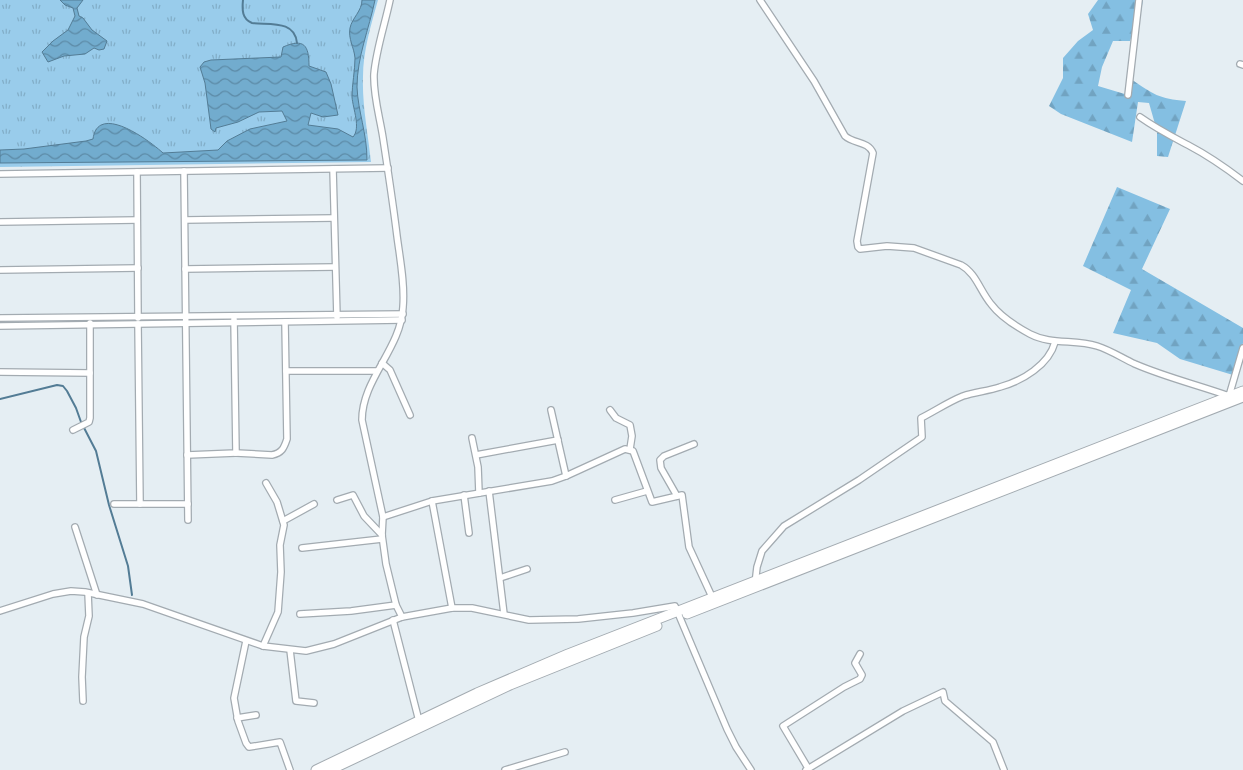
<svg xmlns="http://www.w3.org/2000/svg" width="1243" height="770" viewBox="0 0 1243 770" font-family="'Alegreya Sans',sans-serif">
	<defs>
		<pattern id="grass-tufts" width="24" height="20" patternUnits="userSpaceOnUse" patternTransform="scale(1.25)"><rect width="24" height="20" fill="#99cceb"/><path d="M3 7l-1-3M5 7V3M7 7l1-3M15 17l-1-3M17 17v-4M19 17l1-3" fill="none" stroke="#82aec8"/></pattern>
		<pattern id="forest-firs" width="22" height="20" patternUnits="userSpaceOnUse" patternTransform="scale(1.25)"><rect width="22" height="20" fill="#84bfe2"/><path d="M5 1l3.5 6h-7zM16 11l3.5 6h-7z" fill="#71a3c1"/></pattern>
		<pattern id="water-waves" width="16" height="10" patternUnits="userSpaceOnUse" patternTransform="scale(1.25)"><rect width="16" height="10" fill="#72acce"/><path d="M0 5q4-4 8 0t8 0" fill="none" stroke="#5c8aa6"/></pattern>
	</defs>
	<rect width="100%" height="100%" fill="#e5eef3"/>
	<!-- grass -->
	<path fill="url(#grass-tufts)" d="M0,0H378C371,25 363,51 363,77C362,105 368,134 371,162L0,167Z"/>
	<!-- forest -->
	<g fill="url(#forest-firs)">
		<path d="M1098,0H1143L1141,12L1130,41H1113L1102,67L1098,86L1128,95L1131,79C1153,94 1159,99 1186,101L1168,157L1157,156V131L1149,103L1138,102L1132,142L1061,114L1049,106L1063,78V58L1078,41L1093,30L1088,14Z"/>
		<path d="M1117,187L1170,209L1142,269L1243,328V343L1233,375L1180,359L1157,343L1113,333L1131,290L1083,266Z"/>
	</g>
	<!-- water -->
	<g fill="url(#water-waves)" stroke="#537c95">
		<path d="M60,0H83L77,8L79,16L83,18L92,30L107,41L104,49L99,50L94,48L85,54L64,56L48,62L42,52L53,41L68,30L75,16L73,8L65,5Z"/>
		<path d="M362,0H375C369,29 357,57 357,87C358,112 367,133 367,160L0,163V150L24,149L86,141L93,139C98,102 150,141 163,153L218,150L227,141L250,129L287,121L282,111L259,112L238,122L216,128L215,132L211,129L205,83L200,67L204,62L211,60L281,57L283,47C304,38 309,45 309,66L326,72L331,84L338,115L323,117L311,113L308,125L338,129L353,137C361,128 353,109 352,97C352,84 355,71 355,58C354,47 348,39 350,28C352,18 362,11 362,0Z"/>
	</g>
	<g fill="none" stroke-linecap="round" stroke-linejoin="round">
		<!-- stream -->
		<g stroke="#537c95" stroke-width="2">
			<path d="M243,0C242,10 242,19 252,23C270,25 295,20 297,43"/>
			<path d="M0,399L57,385L63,386L67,391L76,408L81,422L96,451L109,505L128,566L132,595"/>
		</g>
		<!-- street casing -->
		<g stroke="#a3abb1" stroke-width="8">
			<g id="street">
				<path d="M390,0C385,24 376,50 374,74C373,95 380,118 383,138C388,171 393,203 397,236C400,259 405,284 403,307C401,349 362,379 362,420L383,517L382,535L386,564L396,605L402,617"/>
				<path d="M760,0L814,81L845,136C854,144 868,141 873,153L857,241L858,247L860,249L887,246L914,248L961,265C976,273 980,291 991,304C1000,316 1017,327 1030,334C1051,345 1075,339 1097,346C1110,350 1122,358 1135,364C1165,377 1198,385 1229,396"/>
				<path d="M1240,64L1243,65"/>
				<path d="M1128,95L1139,0"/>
				<path d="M1140,117C1157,129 1169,135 1188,145C1207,155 1226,168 1243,181"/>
				<path d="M333,169L337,317"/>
				<path d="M184,171L188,520"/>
				<path d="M137,172L138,318"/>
				<path d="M0,174L388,168"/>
				<path d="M185,220L334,218"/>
				<path d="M0,222L137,220"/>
				<path d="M185,269L335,267"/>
				<path d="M0,270L138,268"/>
				<path d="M0,318L403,314"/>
				<path d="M138,324L140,504"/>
				<path d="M0,326L402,320"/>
				<path d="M382,363L390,370L410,415"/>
				<path d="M286,371H377"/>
				<path d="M0,372L90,373"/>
				<path d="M1229,396L1243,348"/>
				<path d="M551,410L566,476"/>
				<path d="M610,410L616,418L630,425L632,436L630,449"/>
				<path d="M73,430L89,422L90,418V323"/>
				<path d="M472,438L478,467L479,493"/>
				<path d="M236,453L272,455C282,453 284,448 287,439L285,322"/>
				<path d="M187,455L236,453L234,319"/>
				<path d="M476,455L558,440"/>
				<path d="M489,491L504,614"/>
				<path d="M464,495L469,533"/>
				<path d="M677,496L661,468L660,460L664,456L694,444"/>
				<path d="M337,500L353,495L364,516L382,535"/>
				<path d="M615,500L647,491"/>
				<path d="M432,501L452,608"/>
				<path d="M114,504H188"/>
				<path d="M383,517L432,501L552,481L566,476L625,449L633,451L652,502L682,495L689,547L713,599"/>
				<path d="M283,521L314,504"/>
				<path d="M75,527L97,595"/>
				<path d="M302,548L382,539"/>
				<path d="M500,578L527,569"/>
				<path d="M755,584L757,567L762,551L784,526L859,480L922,437L921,418C935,411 948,402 963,396C975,392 988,391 1000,387C1022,381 1049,365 1055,342"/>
				<path d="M0,611L53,594L71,591L85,592L143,604L263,646L306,651L334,644L402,617L452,608H472L529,620L578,619L633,613L675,606L727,729L736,747L751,770"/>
				<path d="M300,614L351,611L396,605"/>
				<path d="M393,620L419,721"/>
				<path d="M246,641L234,698L238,721L246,743L249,747L280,742L290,770"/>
				<path d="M263,646L278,612L281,572L280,545L284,525L277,502L266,483"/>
				<path d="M290,650L296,701L314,703"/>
				<path d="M83,701L82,677L84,637L89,616L88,593"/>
				<path d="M237,718L256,715"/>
				<path d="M808,768L783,726L844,687L860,679L862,675L855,663L860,654"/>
				<path d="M505,770L565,752"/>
				<path d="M806,770L903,711L943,692L945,701L993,742L1004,770"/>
			</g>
		</g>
		<!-- secondary casing -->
		<g stroke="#a3abb1" stroke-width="11">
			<g id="secondary">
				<path d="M687,614L1243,397"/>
				<path d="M316,770L477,693L568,654L1243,391"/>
				<path d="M330,770L510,685L657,626"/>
			</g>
		</g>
		<!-- street -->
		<use href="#street" stroke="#fff" stroke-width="5.5"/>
		<!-- secondary -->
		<use href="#secondary" stroke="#fff" stroke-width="9"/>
	</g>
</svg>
